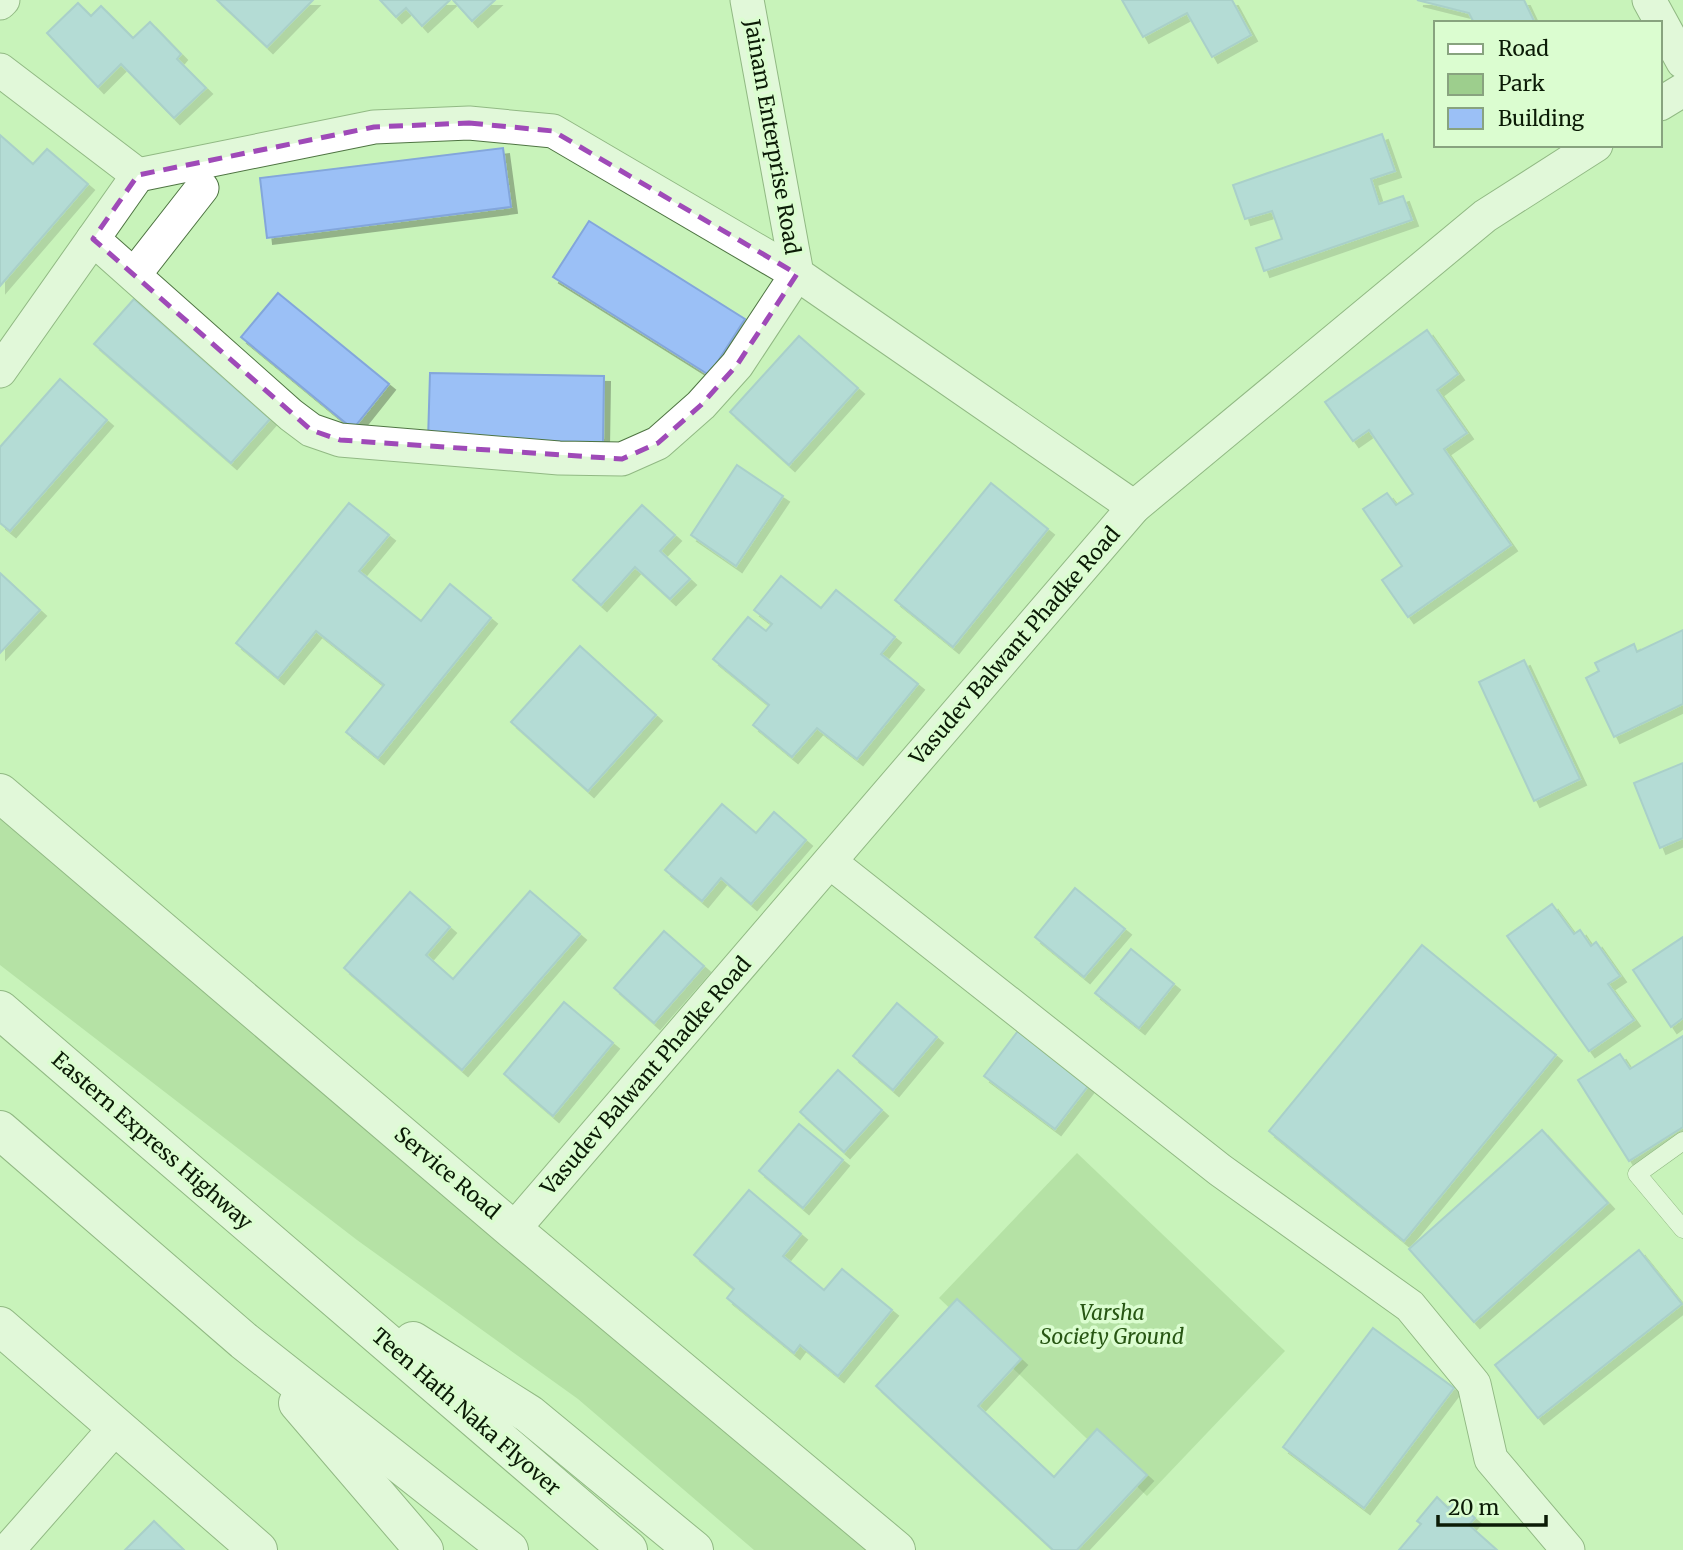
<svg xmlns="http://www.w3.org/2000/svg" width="1683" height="1550" viewBox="0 0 1683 1550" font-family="Merriweather,serif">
	<defs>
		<filter id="shadow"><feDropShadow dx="6" dy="6" stdDeviation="0" flood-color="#0004"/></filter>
	</defs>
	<rect width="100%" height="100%" fill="#c8f3ba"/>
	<!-- green -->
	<g fill="#9dce8d">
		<path d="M0,815L867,1550H754L578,1399L357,1240L0,965Z"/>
		<path d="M1077,1153L1285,1351L1147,1496L939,1298Z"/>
	</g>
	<!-- building -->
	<g fill="#9bc0f6" stroke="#83a6db" stroke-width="2" filter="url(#shadow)">
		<path d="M217,0H313L267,47Z"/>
		<path d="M380,0H450L422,26L406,8L396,17Z"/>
		<path d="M453,0H495L472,21Z"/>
		<path d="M1122,0H1232L1251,35L1212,57L1187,13L1143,37Z"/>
		<path d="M1417,0H1524L1535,23H1474L1469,13Z"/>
		<path d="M78,3L91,16L101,6L133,38L150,22L181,54L177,59L206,88L174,118L121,64L98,87L47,33Z"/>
		<path d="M1382,134L1395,171L1371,179L1379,204L1403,196L1412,220L1264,271L1256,248L1282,239L1272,211L1245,219L1233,185Z"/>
		<path d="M0,135L33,164L47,149L88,184L0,286Z"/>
		<path d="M503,148L511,207L267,238L260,178Z"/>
		<path d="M589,221L745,319L709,375L553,277Z"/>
		<path d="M278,293L389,384L353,429L241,337Z"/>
		<path d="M134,299L270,419L231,463L94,344Z"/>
		<path d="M1427,330L1458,374L1437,390L1467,433L1444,449L1511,545L1408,617L1382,580L1402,566L1363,509L1387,493L1396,505L1413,494L1369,430L1353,441L1325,402Z"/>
		<path d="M799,336L858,388L789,465L730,412Z"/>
		<path d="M430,373L604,376L603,442L428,440Z"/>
		<path d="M60,379L107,420L10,531L0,523V447Z"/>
		<path d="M737,465L783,496L736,566L691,535Z"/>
		<path d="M991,483L1048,529L953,647L895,600Z"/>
		<path d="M349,503L389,535L359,571L421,621L450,584L491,618L378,758L346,732L384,685L316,631L278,678L236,643Z"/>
		<path d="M642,505L675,535L660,551L690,579L670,599L635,567L601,605L573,580Z"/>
		<path d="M0,573L40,610L0,653Z"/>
		<path d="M781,576L821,608L836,590L895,637L881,654L918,684L857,759L817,728L792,757L753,725L769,705L713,659L748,617L766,631L772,624L754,610Z"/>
		<path d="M1683,630V704L1614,737L1586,678L1599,671L1595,663L1634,644L1637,652Z"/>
		<path d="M580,646L656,715L588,791L511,722Z"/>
		<path d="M1524,660L1580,779L1534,801L1479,682Z"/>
		<path d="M1683,763V838L1660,848L1634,783Z"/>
		<path d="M722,804L756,833L774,812L806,840L751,904L721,878L702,901L665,870Z"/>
		<path d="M1075,888L1125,929L1084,977L1035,937Z"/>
		<path d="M530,891L580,934L462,1070L344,968L410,892L450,927L426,955L453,979Z"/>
		<path d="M1552,904L1574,934L1580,930L1591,946L1596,942L1620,976L1608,984L1634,1020L1589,1051L1507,936Z"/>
		<path d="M664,931L704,966L654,1023L614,988Z"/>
		<path d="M1683,937V1018L1671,1027L1633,970Z"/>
		<path d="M1422,945L1556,1055L1404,1241L1269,1131Z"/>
		<path d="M1131,949L1174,984L1139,1028L1095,993Z"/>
		<path d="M564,1002L613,1043L553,1116L504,1074Z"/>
		<path d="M897,1003L937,1037L893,1090L853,1056Z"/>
		<path d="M1024,1023L1095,1077L1055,1129L984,1076Z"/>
		<path d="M1683,1036V1127L1629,1161L1578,1080L1620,1054L1630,1069Z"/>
		<path d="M838,1070L882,1110L844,1152L800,1112Z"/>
		<path d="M799,1124L843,1160L803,1208L759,1171Z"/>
		<path d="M1542,1130L1608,1203L1474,1322L1409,1249Z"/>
		<path d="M749,1190L801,1234L783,1256L824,1290L842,1269L892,1310L838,1376L800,1345L794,1353L727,1298L734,1289L694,1255Z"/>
		<path d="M1639,1250L1682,1304L1538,1418L1495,1365Z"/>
		<path d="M957,1299L1021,1359L978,1406L1054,1477L1097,1429L1147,1475L1077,1550H1053L876,1386Z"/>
		<path d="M1373,1328L1454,1388L1364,1508L1283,1447Z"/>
		<path d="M1437,1497L1448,1508L1455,1500L1475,1518L1469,1525L1497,1550H1399L1421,1524L1417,1521Z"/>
		<path d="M154,1521L184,1550H125Z"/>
	</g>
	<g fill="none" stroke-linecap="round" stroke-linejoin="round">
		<!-- service casing -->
		<g stroke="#4e7442" stroke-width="19">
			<path id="service" d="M1683,1141L1637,1174L1683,1229"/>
		</g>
		<!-- minor casing -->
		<g stroke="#4e7442" stroke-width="35">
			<g id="minor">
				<path d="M1649,0L1683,62"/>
				<path d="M0,3L3,0"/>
				<path d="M0,70L138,175"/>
				<path d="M1660,104L1683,90"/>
				<path d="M138,175L374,127L469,123L553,131L797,274L1134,507"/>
				<path d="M93,239L291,415L311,430L340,440L559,458L622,459L658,443L701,405L737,365L797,274L747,0"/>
				<path d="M134,275L202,188"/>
				<path d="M0,371L138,175"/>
				<path d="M830,862L1220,1170L1410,1306L1474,1384L1491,1459L1568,1550"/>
				<path d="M513,1230L1134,507L1485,216L1596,145"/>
				<path d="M8,1550L116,1427"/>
			</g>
		</g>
		<!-- tertiary casing -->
		<g stroke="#4e7442" stroke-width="40">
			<g id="tertiary">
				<path d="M0,793L513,1230L896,1550"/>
				<path d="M0,1326L258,1550"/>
			</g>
		</g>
		<!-- trunk casing -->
		<g stroke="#4e7442" stroke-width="40">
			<g id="trunk">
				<path d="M0,1010L628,1550"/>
				<path d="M0,1130L244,1341L509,1550"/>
				<path d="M413,1341L529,1414L694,1550"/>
				<path d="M298,1403L424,1550"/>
			</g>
		</g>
		<!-- service -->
		<use href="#service" stroke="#fff" stroke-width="18"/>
		<!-- minor -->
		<use href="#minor" stroke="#fff" stroke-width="33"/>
		<!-- tertiary -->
		<use href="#tertiary" stroke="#fff" stroke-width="38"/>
		<!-- trunk -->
		<use href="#trunk" stroke="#fff" stroke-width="38"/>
	</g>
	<!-- marked area -->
	<path d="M0 0H1683V1550H0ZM469,123L553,131L797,274L737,365L701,405L658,443L622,459L340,440L311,430L93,239L138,175L374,127Z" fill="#c8f3ba" fill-opacity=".55" fill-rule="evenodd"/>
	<path fill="none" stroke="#9f4ab8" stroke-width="5" stroke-dasharray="14 9" stroke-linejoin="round" d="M469,123L553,131L797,274L737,365L701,405L658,443L622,459L340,440L311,430L93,239L138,175L374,127Z"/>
	<g text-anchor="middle" stroke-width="7" stroke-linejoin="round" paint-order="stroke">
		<!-- street labels -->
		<g font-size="21" fill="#0b1b06" stroke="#dbfdd0">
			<text transform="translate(772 137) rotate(80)" y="7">Jainam Enterprise Road</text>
			<text transform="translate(1015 646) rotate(-49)" y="7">Vasudev Balwant Phadke Road</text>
			<text transform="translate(646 1076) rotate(-49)" y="7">Vasudev Balwant Phadke Road</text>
			<text transform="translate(152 1141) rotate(41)" y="7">Eastern Express Highway</text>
			<text transform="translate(447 1173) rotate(40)" y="7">Service Road</text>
			<text transform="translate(466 1412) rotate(41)" y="7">Teen Hath Naka Flyover</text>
		</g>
		<!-- park labels -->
		<g font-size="21" font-style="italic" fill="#275613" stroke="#dbfdd0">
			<text x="1112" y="1320">Varsha<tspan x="1112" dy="24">Society Ground</tspan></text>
		</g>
	</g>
	<!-- legend -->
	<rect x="1434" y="21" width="228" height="126" fill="#dbfdd0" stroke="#88a37f" stroke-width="2"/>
	<rect x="1448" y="44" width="35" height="10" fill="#ffffff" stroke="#88a37f" stroke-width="2"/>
	<text x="1498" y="56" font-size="21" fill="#0b1b06">Road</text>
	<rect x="1448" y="74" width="35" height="21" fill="#9dce8d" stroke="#88a37f" stroke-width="2"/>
	<text x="1498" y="91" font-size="21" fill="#0b1b06">Park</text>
	<rect x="1448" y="108" width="35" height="21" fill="#9bc0f6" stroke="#88a37f" stroke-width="2"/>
	<text x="1498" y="126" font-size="21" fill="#0b1b06">Building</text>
	<!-- scale -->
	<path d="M1438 1515v10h108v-10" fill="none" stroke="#0b1b06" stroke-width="3.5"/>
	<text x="1448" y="1515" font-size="21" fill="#0b1b06" stroke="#dbfdd0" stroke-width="5" paint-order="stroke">20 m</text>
</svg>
